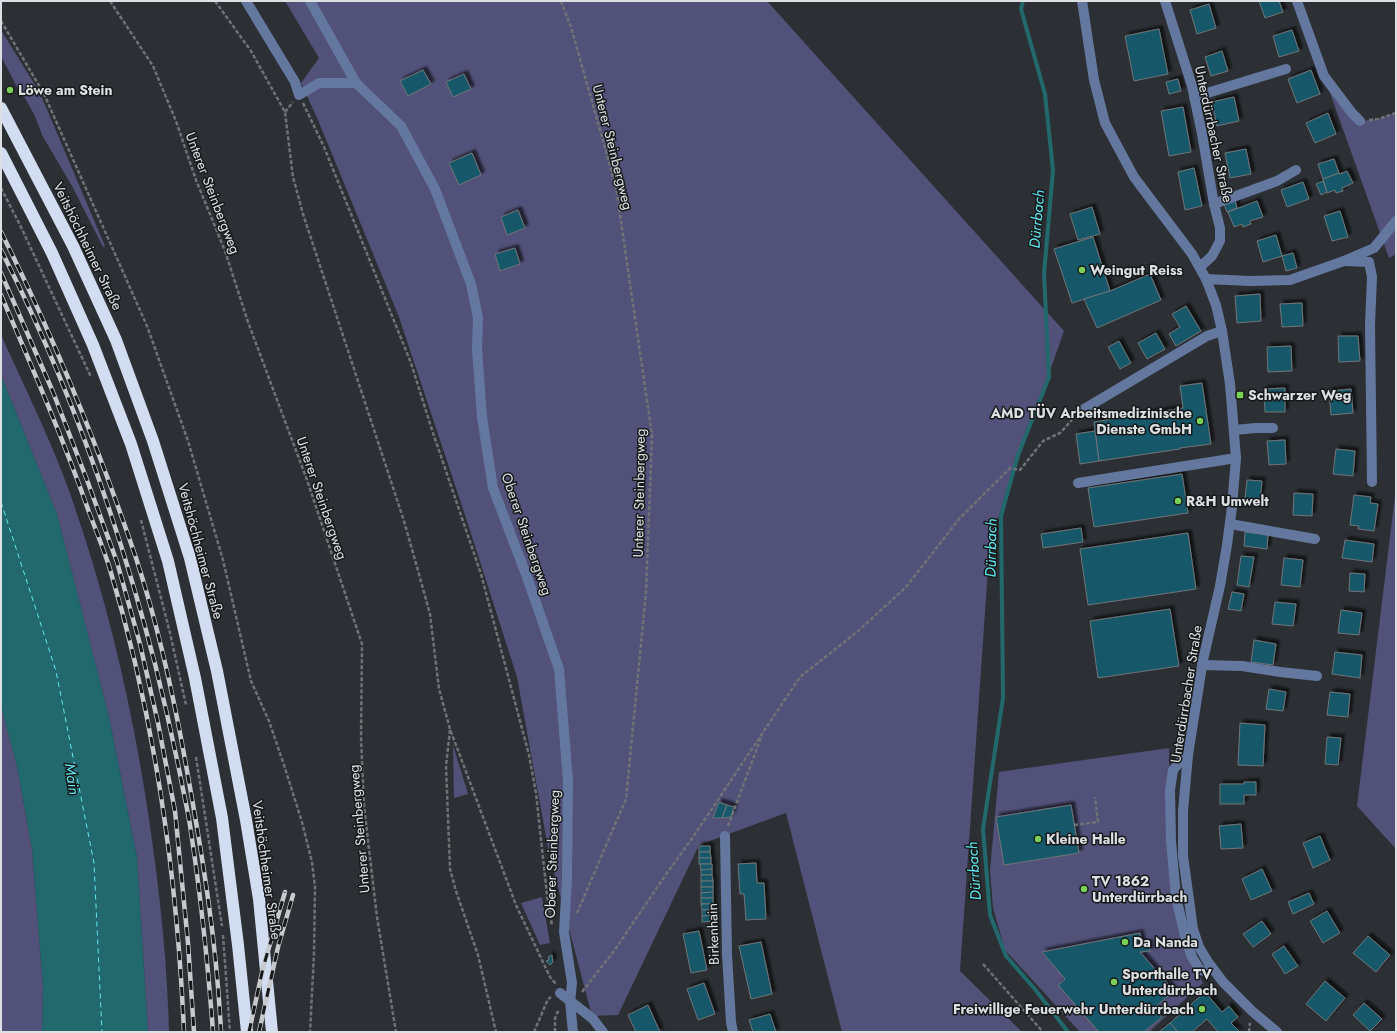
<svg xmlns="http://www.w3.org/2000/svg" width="1397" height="1033" viewBox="0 0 1397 1033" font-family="Jost,sans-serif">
	<defs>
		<filter id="shadow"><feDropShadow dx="3.5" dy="-3.5" stdDeviation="1" flood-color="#0009"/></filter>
	</defs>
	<rect width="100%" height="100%" fill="#2c3034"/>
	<!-- green -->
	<g fill="#525179">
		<path d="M285,1H767L1064,331L990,541L960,971L1022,1032H842L786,813L699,845L618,1015L592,1016L549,853L517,677L467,521L399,317L318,120L301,83L319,58Z"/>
		<path d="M1,30L40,93L105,246L103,247L72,186L42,135L35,116L25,98L21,95L1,56Z"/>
		<path d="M1324,76L1360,121L1378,119L1396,113V254L1389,258Z"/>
		<path d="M1,335C24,386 49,436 68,488C103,586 127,684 144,787C157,868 167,950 169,1032H148L137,857L109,717L57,514L1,375Z"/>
		<path d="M1396,488V849L1357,806Z"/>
		<path d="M1,706L17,766L32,849L43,986L42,1032H1Z"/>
		<path d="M453,745L468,794L454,798Z"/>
		<path d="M1169,748L1171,842L1189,957L1203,983L1149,1032H1080L1005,950L993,908L990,870L999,772Z"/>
		<path d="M542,897L550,943L540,945L521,903Z"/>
	</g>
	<!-- water -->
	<path fill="#22696d" d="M1,375L57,514L109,717L137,857L148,1032H42L43,986L32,849L17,766L1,706Z"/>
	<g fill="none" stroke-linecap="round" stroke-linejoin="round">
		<!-- stream -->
		<path stroke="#22696d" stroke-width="4" d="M1023,1L1021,9L1045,94L1053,170L1044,274L1049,377L1018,455L1001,516L1003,698L983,829L990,915L1006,956L1034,988L1068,1032"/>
		<!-- ferry -->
		<path stroke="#62e7ef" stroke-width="1" stroke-dasharray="5 4" stroke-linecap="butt" d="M1,502L56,671L94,863L102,1032"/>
	</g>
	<!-- building -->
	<g fill="#19586b" stroke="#6e7577" filter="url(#shadow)">
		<path d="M1259,1H1279L1283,12L1265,18Z"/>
		<path d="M1209,4L1216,28L1197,34L1190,10Z"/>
		<path d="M1159,29L1168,74L1134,81L1125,36Z"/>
		<path d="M1292,30L1299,51L1279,57L1273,36Z"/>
		<path d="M1222,51L1228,71L1211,76L1205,57Z"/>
		<path d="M423,70L431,84L408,96L400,81Z"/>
		<path d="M1311,70L1320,94L1297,103L1288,79Z"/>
		<path d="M464,74L471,89L453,97L446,82Z"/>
		<path d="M1178,79L1181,91L1169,94L1166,82Z"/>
		<path d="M1234,97L1239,121L1217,126L1212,102Z"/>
		<path d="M1183,107L1191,152L1169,156L1161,111Z"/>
		<path d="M1328,113L1336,134L1315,143L1306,123Z"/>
		<path d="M1246,149L1251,174L1230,178L1225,153Z"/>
		<path d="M472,153L481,175L459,185L449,163Z"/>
		<path d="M1334,159L1339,173L1323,179L1318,164Z"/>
		<path d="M1194,168L1202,206L1185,210L1178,172Z"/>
		<path d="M1347,171L1353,183L1342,188L1343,191L1336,193L1335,190L1327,193L1323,179L1339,173L1340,174Z"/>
		<path d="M1323,181L1327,192L1321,195L1316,184Z"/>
		<path d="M1303,182L1309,199L1287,207L1281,190Z"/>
		<path d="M1235,200L1237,208L1227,212L1224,204Z"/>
		<path d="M1257,201L1263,217L1250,221L1251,224L1243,227L1242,224L1234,227L1228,212Z"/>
		<path d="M1092,207L1100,234L1078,240L1070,214Z"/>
		<path d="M518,210L525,228L507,235L501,217Z"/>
		<path d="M1340,211L1348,237L1332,241L1324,216Z"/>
		<path d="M1276,235L1282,256L1263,262L1257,241Z"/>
		<path d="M1093,237L1110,291L1072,303L1054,249Z"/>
		<path d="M515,248L520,264L500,271L495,254Z"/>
		<path d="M1293,253L1297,268L1286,271L1282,256Z"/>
		<path d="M1150,274L1161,300L1097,328L1084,299L1110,291Z"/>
		<path d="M1260,294L1261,321L1237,323L1235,296Z"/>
		<path d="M1302,303L1303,326L1282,327L1280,304Z"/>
		<path d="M1186,306L1201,331L1176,346L1169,334L1180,327L1172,314Z"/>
		<path d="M1156,333L1165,349L1147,359L1138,343Z"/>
		<path d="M1338,336H1358L1360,361L1339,362Z"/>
		<path d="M1119,341L1131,363L1120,369L1108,347Z"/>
		<path d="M1291,346L1292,371L1268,372L1267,347Z"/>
		<path d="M1202,383L1211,444L1180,448V449L1099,461L1094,422L1183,408L1180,386Z"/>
		<path d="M1285,388V412H1265L1264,389Z"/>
		<path d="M1351,389L1353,413L1331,415L1329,391Z"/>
		<path d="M1095,431L1099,461L1080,464L1076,434Z"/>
		<path d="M1285,440L1286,464L1269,465L1267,441Z"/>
		<path d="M1336,449L1355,451L1353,476L1333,474Z"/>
		<path d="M1182,474L1188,513L1094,527L1088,488Z"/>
		<path d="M1247,480L1262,481L1260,501L1245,499Z"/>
		<path d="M1294,493L1313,494L1312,516L1293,515Z"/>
		<path d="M1354,495L1371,497L1370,503L1378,504L1374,531L1358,529L1359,526L1350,525Z"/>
		<path d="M1081,528L1083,542L1043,548L1041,534Z"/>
		<path d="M1245,532L1268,535L1267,549L1244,546Z"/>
		<path d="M1188,533L1196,589L1088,605L1080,549Z"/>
		<path d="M1345,540L1374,544L1372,562L1342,558Z"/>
		<path d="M1241,556L1254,557L1249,587L1237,585Z"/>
		<path d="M1284,558L1303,560L1300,587L1281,585Z"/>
		<path d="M1350,573L1365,574L1364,592L1349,591Z"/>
		<path d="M1232,592L1244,594L1241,611L1228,609Z"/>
		<path d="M1275,602L1296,604L1293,626L1272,624Z"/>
		<path d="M1170,609L1179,666L1098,678L1090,621Z"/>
		<path d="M1341,610L1362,613L1359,635L1338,633Z"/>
		<path d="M1254,640L1276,644L1273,665L1251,662Z"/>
		<path d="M1335,652L1362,655L1360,678L1332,674Z"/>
		<path d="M1269,689L1286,692L1283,711L1266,709Z"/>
		<path d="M1330,692L1350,694L1348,717L1327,715Z"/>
		<path d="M1240,723L1265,725L1263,766L1238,765Z"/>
		<path d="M1327,737L1341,738L1338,765L1325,764Z"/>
		<path d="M1244,782H1256V795H1244V804H1220V784H1244Z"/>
		<path d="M719,802L727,805L722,818H713Z"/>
		<path d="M727,805L734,807L731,817L722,818Z"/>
		<path d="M1071,805L1079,853L1004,865L996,817Z"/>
		<path d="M1241,824L1243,848L1221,849L1219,826Z"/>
		<path d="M1320,836L1330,860L1313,868L1303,843Z"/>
		<rect x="699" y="846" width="11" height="6"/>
		<path d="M699,852H710L711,858H699Z"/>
		<rect x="699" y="858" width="12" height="6"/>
		<path d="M756,863L757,883H764L766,919L746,920L744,894H740L738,864Z"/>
		<path d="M700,864H712V869L701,870Z"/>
		<path d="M712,869V875H701V870Z"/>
		<path d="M1262,869L1272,891L1251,900L1242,879Z"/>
		<path d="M701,875H712L713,881H701Z"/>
		<rect x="701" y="881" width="12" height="6"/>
		<path d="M701,887H713V892L701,893Z"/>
		<path d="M713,892V898H701V893Z"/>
		<path d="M1309,893L1314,904L1293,914L1288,902Z"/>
		<rect x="701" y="898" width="12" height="6"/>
		<path d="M701,904H713V910H702Z"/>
		<path d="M702,910H713V915L702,916Z"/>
		<path d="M1327,911L1340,933L1323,943L1310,921Z"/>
		<path d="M713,915L714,921L702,922V916Z"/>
		<path d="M1262,921L1271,934L1253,947L1243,934Z"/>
		<path d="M699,931L707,970L691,973L683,934Z"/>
		<path d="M1140,933L1142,944L1149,943L1150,951L1140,952L1174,991L1154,1008L1162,1017L1144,1032H1099L1058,985L1065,979L1042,952Z"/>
		<path d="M1368,936L1390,955L1376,972L1353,953Z"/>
		<path d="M761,942L772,994L751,999L739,946Z"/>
		<path d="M1284,946L1298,966L1285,974L1272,954Z"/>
		<path d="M552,955L553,962L550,965L546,961L549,960L548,957Z"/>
		<path d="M1325,981L1345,998L1326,1021L1306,1004Z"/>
		<path d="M704,983L715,1014L698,1020L687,989Z"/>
		<path d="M1205,992L1222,1012L1229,1006L1238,1017L1231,1023L1240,1032H1218L1207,1019L1192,1032H1178L1170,1023Z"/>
		<path d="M1364,1003L1382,1019L1370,1031L1353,1015Z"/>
		<path d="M648,1005L660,1032H636L628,1015Z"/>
		<path d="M770,1014L776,1032H753L749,1020Z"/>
		<path d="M1170,1023L1178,1032H1159Z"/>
	</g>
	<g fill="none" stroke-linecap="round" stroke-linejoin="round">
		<!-- path -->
		<g stroke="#6f7376" stroke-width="2.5" stroke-dasharray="4 2" stroke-linecap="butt">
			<path d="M110,1L153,66L176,121L196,180L225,251L248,322L307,480L362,644L361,738L364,806L377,917L396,1032"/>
			<path d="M215,1L251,51L285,112L293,177L303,214L404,521L422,585L430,614L439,689L450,729L516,905L550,977L556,984"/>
			<path d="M561,1L571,27L616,187L652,435L646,592L626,799L577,913"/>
			<path d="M1,21L44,94L147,326L188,441L223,560L251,681L269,721L283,762L302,822L312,862L315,887L314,953L310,1032"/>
			<path d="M303,103L324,147L411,363L432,430L481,574L529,755L536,793L547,895L552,926"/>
			<path d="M285,112L293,102"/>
			<path d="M1369,120L1378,119L1396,113"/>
			<path d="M1,188L20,225L91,377"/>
			<path d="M141,520L170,633L186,705"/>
			<path d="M450,730L446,766L450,869L456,891L478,955L496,1032"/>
			<path d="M196,757L222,926"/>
			<path d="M1074,825L1098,822L1095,797"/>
			<path d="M728,826L762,735"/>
			<path d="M223,935L230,1032"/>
			<path d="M983,964L1043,1032"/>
			<path d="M582,992L614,951L667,873L693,837L800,677L857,632L906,587L959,519L1010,468L1020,470L1043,441L1060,433L1072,420"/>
			<path d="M534,1032L548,999L551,997"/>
			<path d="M555,1032V1018L559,1009"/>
			<path d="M1249,1032L1250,1023"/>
		</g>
		<!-- minor -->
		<g stroke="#64789f" stroke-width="10">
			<path d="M246,1L295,82L299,95L319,83H356"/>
			<path d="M310,1L356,83L401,126L435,189L471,284L478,318L477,349L482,417L493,488L527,577L559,669L568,781L567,879L564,932L572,983L570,1002L573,1032"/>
			<path d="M1082,1L1094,80L1105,123L1134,177L1192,254L1206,279L1216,305L1222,331L1230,384L1236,458L1232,507L1227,545L1220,586L1203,660L1188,755L1183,811V856L1193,929L1199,947L1208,962L1223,982L1252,1011L1277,1032"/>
			<path d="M1165,1L1192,86L1202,134L1214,204L1220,228V241L1212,256L1200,267"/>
			<path d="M1297,1L1324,76L1352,113L1360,121"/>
			<path d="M1194,97L1286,69"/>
			<path d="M1214,204L1277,181L1296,170"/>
			<path d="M1344,261L1369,262L1372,277L1370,325L1372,482"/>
			<path d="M1206,279L1250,281L1290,280L1344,261L1374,248L1396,221"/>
			<path d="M1079,412L1207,336L1222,331"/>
			<path d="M1234,430L1256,428H1273"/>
			<path d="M1078,483L1236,458"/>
			<path d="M1230,524L1315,539"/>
			<path d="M1202,665L1242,666L1280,672L1317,676"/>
			<path d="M1188,755L1181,761L1173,770L1170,790L1171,841L1176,897L1186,940L1192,957L1200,970L1205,971L1212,968"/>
			<path d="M725,836L727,954L731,1022L733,1032"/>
			<path d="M560,993L593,1019L603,1032"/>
		</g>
		<!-- highway -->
		<g stroke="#d3ddf1" stroke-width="12">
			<path d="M1,108L73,246L116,340L153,441L190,558L217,671L246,820L259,899L272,1032"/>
			<path d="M1,153L52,253L93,345L131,444L168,561L195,678L222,818L238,945L247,1032"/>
		</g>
		<!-- rail casing -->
		<g stroke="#c7cacc" stroke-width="4.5">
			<g id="rail">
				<path d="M1,232C54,337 98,446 136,558C160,631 176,707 189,782C204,865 217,948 221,1032"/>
				<path d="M1,250C68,381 118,521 155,664C165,704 174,744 182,784C185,800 189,816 191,832C201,898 208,965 213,1032"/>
				<path d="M1,273L53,392L87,480L117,562L140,644L158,723L175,811L188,943L194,1032"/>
				<path d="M1,295C32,367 63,438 89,512C96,530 103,548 109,566C155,717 177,874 184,1032"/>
				<path d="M249,1032L263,968L285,892"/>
				<path d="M259,1032L278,947L293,895"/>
			</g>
		</g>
		<!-- rail -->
		<use href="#rail" stroke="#161819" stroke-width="3" stroke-dasharray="9" stroke-linecap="butt"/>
	</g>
	<!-- markers -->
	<g fill="#79d157" stroke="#161819" stroke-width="1.5">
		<circle cx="10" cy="90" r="4"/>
		<circle cx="1082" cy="270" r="4"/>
		<rect x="1236" y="391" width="8" height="8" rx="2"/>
		<circle cx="1200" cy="421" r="4"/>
		<circle cx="1178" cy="501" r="4"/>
		<circle cx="1038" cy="839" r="4"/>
		<circle cx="1084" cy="889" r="4"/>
		<circle cx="1125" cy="942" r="4"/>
		<circle cx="1114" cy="982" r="4"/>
		<circle cx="1202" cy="1009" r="4"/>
	</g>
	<g text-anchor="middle" stroke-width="3" stroke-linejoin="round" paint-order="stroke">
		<!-- poi labels -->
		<g font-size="14" font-weight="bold" fill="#dde0e2" stroke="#161819" text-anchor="start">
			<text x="18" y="95">Löwe am Stein</text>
			<text x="1090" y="275">Weingut Reiss</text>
			<text x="1248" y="400">Schwarzer Weg</text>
			<text x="1192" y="418" text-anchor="end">AMD TÜV Arbeitsmedizinische<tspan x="1192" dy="16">Dienste GmbH</tspan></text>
			<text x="1186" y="506">R&amp;H Umwelt</text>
			<text x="1046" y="844">Kleine Halle</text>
			<text x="1092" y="886">TV 1862<tspan x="1092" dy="16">Unterdürrbach</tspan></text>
			<text x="1133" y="947">Da Nanda</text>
			<text x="1122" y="979">Sporthalle TV<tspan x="1122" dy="16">Unterdürrbach</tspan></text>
			<text x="1194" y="1014" text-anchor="end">Freiwillige Feuerwehr Unterdürrbach</text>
		</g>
		<!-- street labels -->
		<g font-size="14" fill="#dde0e2" stroke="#161819">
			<text transform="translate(1214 134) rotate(78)" y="5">Unterdürrbacher Straße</text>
			<text transform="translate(613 147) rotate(76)" y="5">Unterer Steinbergweg</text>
			<text transform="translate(213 193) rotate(69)" y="5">Unterer Steinbergweg</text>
			<text transform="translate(88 246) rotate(64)" y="5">Veitshöchheimer Straße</text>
			<text transform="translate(639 493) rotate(-89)" y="5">Unterer Steinbergweg</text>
			<text transform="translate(322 498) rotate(71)" y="5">Unterer Steinbergweg</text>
			<text transform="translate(527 534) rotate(71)" y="5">Oberer Steinbergweg</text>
			<text transform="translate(201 551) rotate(75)" y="5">Veitshöchheimer Straße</text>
			<text transform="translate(1186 694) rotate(-81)" y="5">Unterdürrbacher Straße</text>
			<text transform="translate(359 829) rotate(-95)" y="5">Unterer Steinbergweg</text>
			<text transform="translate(552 854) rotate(-88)" y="5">Oberer Steinbergweg</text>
			<text transform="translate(267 870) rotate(82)" y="5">Veitshöchheimer Straße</text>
			<text transform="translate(713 934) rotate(-92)" y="5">Birkenhain</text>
		</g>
		<!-- water labels -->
		<g font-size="15" font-style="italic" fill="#62e7ef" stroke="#161819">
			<text transform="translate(1037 219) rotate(-85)" y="5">Dürrbach</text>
			<text transform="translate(991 548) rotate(-89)" y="5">Dürrbach</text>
			<text transform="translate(72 779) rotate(82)" y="5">Main</text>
			<text transform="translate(974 871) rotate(-94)" y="5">Dürrbach</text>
		</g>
	</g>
	<!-- border -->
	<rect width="1397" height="1033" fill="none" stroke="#dde0e2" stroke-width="4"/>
</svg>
